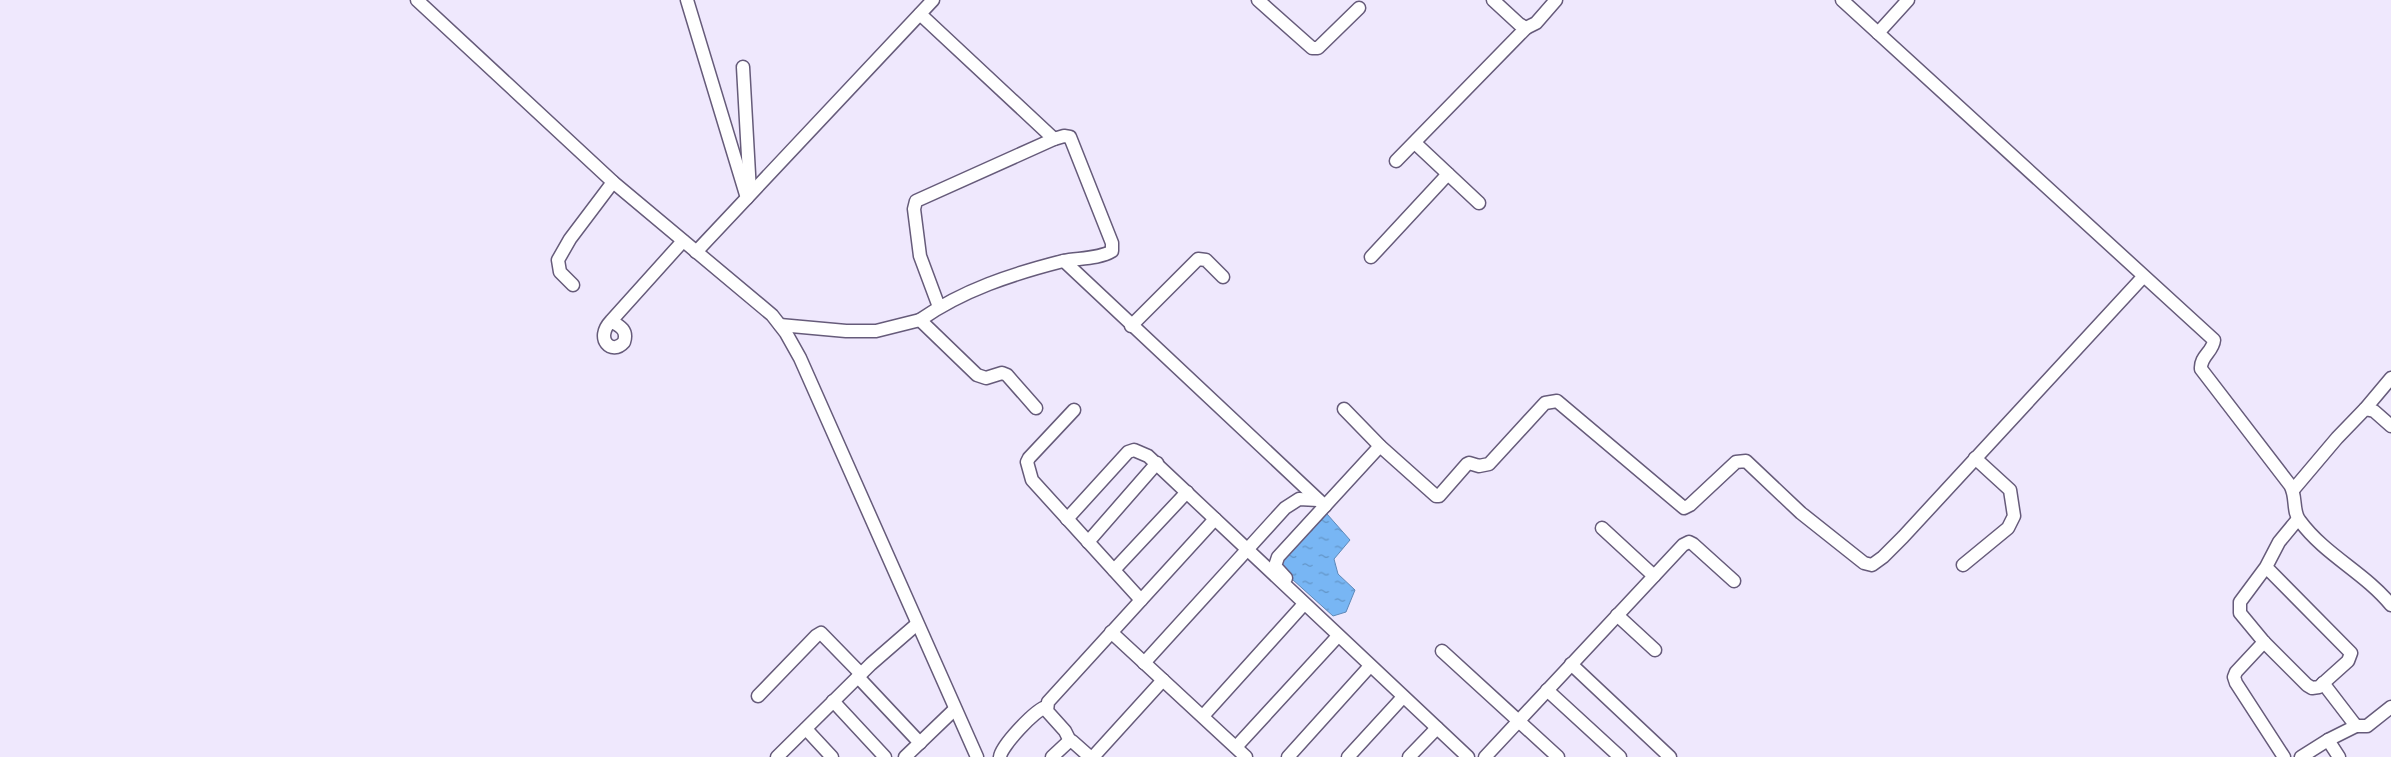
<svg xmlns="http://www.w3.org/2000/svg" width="2391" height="757" viewBox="0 0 2391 757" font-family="'Times New Roman',serif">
	<defs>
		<pattern id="water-ripples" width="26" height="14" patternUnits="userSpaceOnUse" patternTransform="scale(1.25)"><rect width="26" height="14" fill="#78b6f4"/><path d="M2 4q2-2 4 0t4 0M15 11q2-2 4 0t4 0" fill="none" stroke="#6294c6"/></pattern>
	</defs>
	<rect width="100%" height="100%" fill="#efe8fd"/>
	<!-- water -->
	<path fill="url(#water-ripples)" stroke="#5f89b8" d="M1327,514L1350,540L1334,559L1338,574L1355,590L1346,612L1333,616L1282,570V553L1317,516Z"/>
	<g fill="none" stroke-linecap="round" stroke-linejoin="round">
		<!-- minor casing -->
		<g stroke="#665b7a" stroke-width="15">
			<g id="minor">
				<path d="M417,0L613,182L772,315L786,333L800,358L977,757"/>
				<path d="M687,0L747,198"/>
				<path d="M1258,0L1312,48H1318L1359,8"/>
				<path d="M1493,0L1519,24L1526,28L1536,23L1556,0"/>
				<path d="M1842,0L2214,340C2213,352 2200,356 2201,369L2290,485C2297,496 2292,512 2300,521C2325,555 2365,573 2391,605"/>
				<path d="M920,14L1054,139"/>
				<path d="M1878,33L1908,0"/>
				<path d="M743,67L750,192"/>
				<path d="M1415,143L1479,203"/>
				<path d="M1396,161L1526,28"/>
				<path d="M696,252L933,0"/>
				<path d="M1371,257L1448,174"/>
				<path d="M1064,261L1325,506"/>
				<path d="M573,285L560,272L558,260L570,239L613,182"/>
				<path d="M920,320C963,290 1012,274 1063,261C1078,258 1099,259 1112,251V243L1070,137L1064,136L1054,139L916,201L914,209L920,256L939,307"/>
				<path d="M611,321C620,326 628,330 624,342C612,356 594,339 611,321L683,241"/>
				<path d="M780,325L846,331H876L920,320L977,375L986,378L1002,373L1007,375L1036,408"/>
				<path d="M1131,326L1198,259L1206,260L1223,277"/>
				<path d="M1344,409L1380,446L1436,496H1439L1467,464L1469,463L1479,466L1489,464L1545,403L1557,401L1684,508L1690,505L1736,462L1746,461L1801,513L1864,563L1872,565L1883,557L1903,537L2143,277"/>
				<path d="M2365,409L2391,378"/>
				<path d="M1074,410L1029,458L1027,462L1032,480L1141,600"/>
				<path d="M2293,490L2337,438L2365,409L2374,411L2391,426"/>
				<path d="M1067,519L1128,452L1134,450L1148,456L1468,757"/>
				<path d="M1602,528L1654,576"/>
				<path d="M1088,542L1157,463"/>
				<path d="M1963,565L2008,528L2014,516L2010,490L1975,458"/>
				<path d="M2266,567L2351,653L2348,661L2319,687L2312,688L2307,685L2264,642L2240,613V602L2266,567L2279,542L2298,519"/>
				<path d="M1114,570L1187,492"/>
				<path d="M1286,578L1275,566L1278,557L1380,446"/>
				<path d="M1617,615L1655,650"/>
				<path d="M1111,632L1246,757"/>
				<path d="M2264,642L2236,672L2234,677L2236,683L2284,757"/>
				<path d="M1442,651L1558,757"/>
				<path d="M1144,663L1285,508L1299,499L1318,500"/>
				<path d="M1571,664L1670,757"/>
				<path d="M858,677L920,743"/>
				<path d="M2323,683L2356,726"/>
				<path d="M1547,690L1620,757"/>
				<path d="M758,696L816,636L821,633L861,674"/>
				<path d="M833,701L885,757"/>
				<path d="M1203,716L1304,604"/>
				<path d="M806,729L832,757"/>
				<path d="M2328,740L2339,757"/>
				<path d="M1070,741L1065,731L1047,711L1048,702L1215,519"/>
				<path d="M1236,747L1338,636"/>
				<path d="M777,757L871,664L917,624"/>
				<path d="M905,757L955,709"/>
				<path d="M1000,757C1001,746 1036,709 1046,707"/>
				<path d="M1052,757L1067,743L1072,741L1090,757"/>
				<path d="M1093,757L1163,680"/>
				<path d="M1288,757L1370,666"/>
				<path d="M1348,757L1403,697"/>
				<path d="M1409,757L1437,728"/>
				<path d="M1485,757L1683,545L1689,542L1693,544L1734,581"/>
				<path d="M2301,757L2328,740L2356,726H2367L2391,707"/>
			</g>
		</g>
		<!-- minor -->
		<use href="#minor" stroke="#fff" stroke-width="12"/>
	</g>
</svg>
